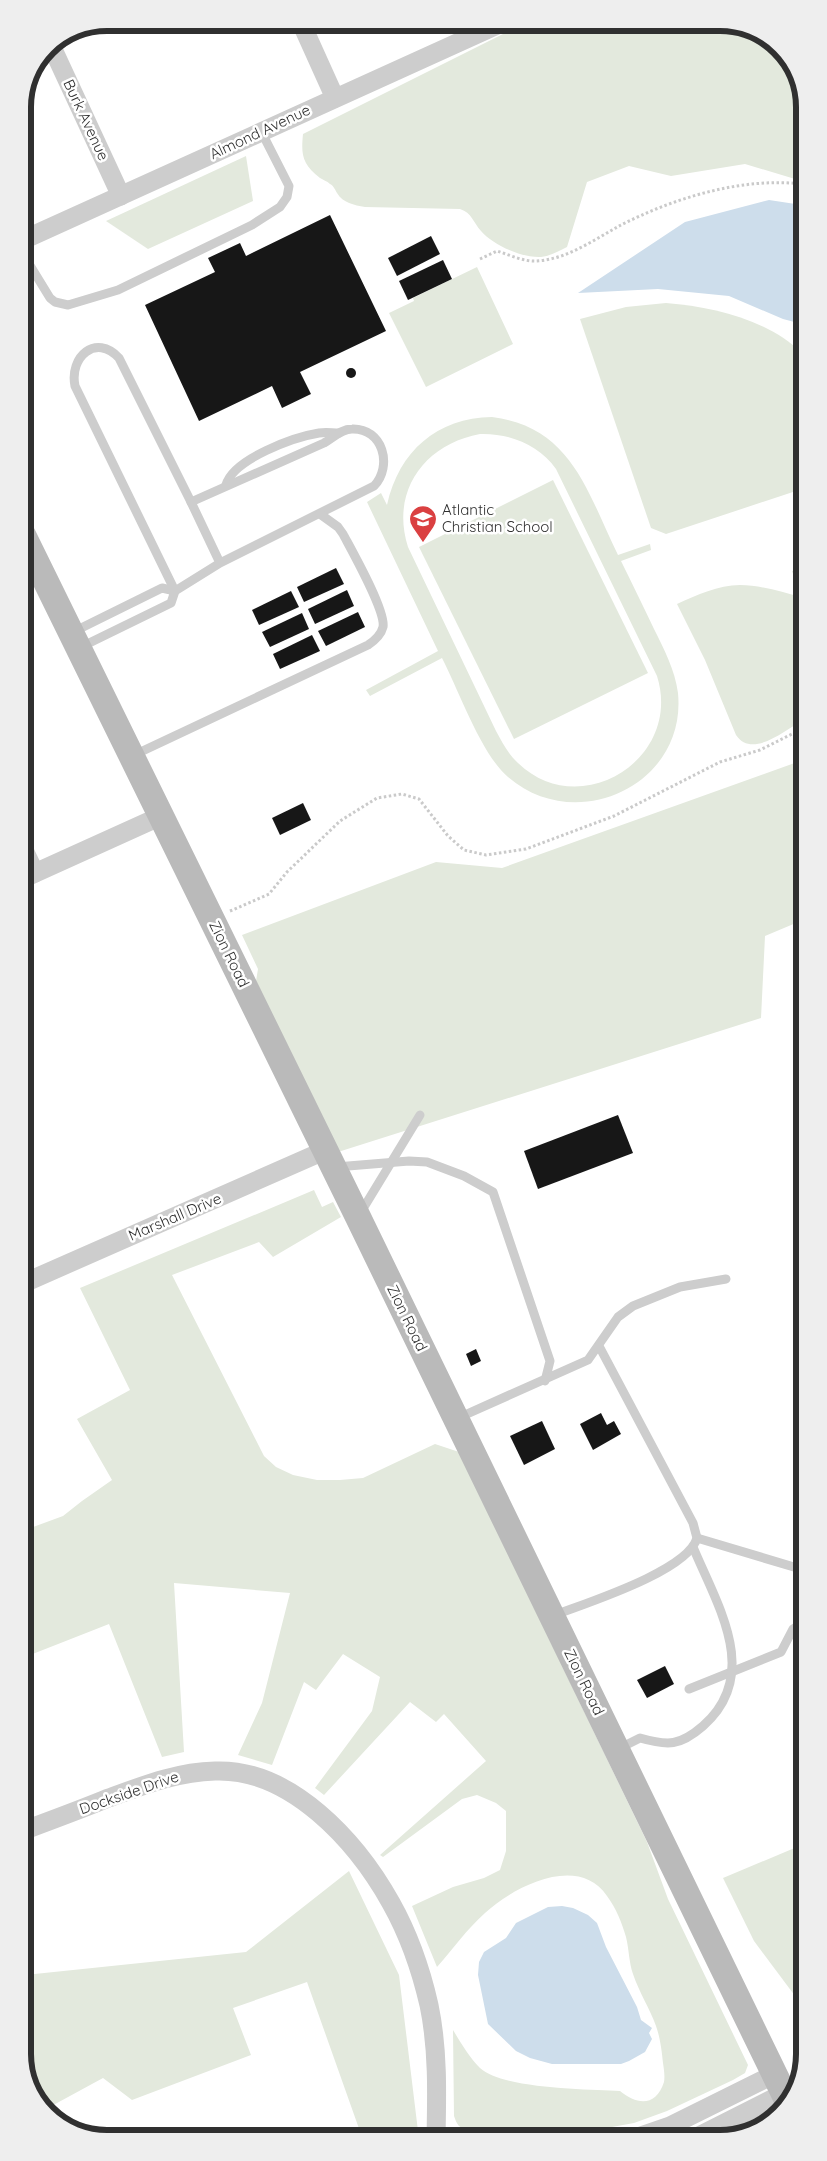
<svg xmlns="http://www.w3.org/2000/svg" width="827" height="2161" viewBox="0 0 827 2161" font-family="Quicksand,sans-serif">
	<rect width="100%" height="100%" fill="#fff"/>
	<!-- green -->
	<g fill="#e3e9dd" fill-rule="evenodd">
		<path d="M725,23L771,40L802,85V179H795L745,164L671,176L629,166L587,182L567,247C559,251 550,256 541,257C522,258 493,245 481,231C473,222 472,213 460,209L365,207C354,205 343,203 337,193C335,190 334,186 330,184C327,181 323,180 320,178C302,164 301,155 303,134L521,25Z"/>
		<path d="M246,156L253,201L148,249L106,221Z"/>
		<path d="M477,267L513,344L426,387L389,313L414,301L413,298Z"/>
		<path d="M666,303C714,307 766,319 802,353V489L666,534L651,528L580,319L626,307Z"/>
		<path d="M492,417C572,427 587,492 618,555L650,544L651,550L621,561C632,583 643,606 654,629C664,649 675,670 678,693C687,785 576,836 508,777C481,754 459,691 442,658L370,696L366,690L438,651L367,502L381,493L387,505C399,451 437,418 492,417ZM480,434C509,433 539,445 556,469L657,676C683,759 580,823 518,763C508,754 502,742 496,731L408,547C390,491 425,444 480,434Z"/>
		<path d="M553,480L648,673L514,739L419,547Z"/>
		<path d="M802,568V721C785,730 752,759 736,735L705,660L677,604C697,595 718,585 740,585C760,585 782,592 801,597L792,571Z"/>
		<path d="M803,760V920L765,936L761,1018L338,1152L256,981L258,969L242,935L436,862L502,868Z"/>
		<path d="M314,1190L322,1207L333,1202L341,1217L273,1257L259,1242L172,1275L264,1456L276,1467L293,1475L317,1480H340L363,1478L435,1444L459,1452L647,1842L668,1899L748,2065L745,2073L733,2080L667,2111L634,2123L612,2127L468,2130C459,2128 457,2125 454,2116L453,2030C461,2043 469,2057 480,2068C503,2089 588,2089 620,2091C637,2105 656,2107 664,2082C665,2076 664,2070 663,2063C662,2052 660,2037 656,2026C650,2009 639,1992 633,1974C629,1963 629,1949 626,1937C622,1923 616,1908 607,1896C578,1853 513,1887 485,1913C467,1929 453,1949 437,1967L412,1906L453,1887L484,1878L500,1870L506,1851V1811L496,1803L477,1795L462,1799L383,1857L380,1855L486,1761L444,1714L436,1722L410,1702L324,1795L315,1788L372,1711L380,1677L343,1654L316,1690L304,1682L272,1765L238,1755L262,1703L290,1593L174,1583L184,1752L162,1757L109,1624L25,1657V1530L63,1516L82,1501L112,1480L77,1419L130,1390L80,1288Z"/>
		<path d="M804,1844V2008L754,1941L723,1878Z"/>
		<path d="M349,1871L399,1975L418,2131L385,2137H362L307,1982L233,2008L251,2055L132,2100L103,2078L46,2109L25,2076V1975L246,1952Z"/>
	</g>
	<!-- water -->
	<g fill="#cdddeb">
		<path d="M769,200L802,205V324L783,319L729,296L658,289L578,293L685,222Z"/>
		<path d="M562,1906L573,1908L588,1915L597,1923L606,1947L637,2007L641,2020L652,2028L649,2033L652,2039L645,2052L629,2061L621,2064H552L530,2058L516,2051L488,2024L478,1975L479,1962L484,1952L506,1938L516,1923L548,1907Z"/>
	</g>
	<!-- building -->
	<g fill="#171717">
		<path d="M330,215L386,331L300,372L311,394L282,408L272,386L199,421L145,305L215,272L208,258L240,243L246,256Z"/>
		<path d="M431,236L440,254L397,276L388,258Z"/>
		<path d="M443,260L452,279L408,300L399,281Z"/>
		<circle cx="351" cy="373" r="5"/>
		<path d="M336,568L344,584L304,602L297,587Z"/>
		<path d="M347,590L354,606L315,624L308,609Z"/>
		<path d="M291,591L299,607L259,625L252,610Z"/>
		<path d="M358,612L365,627L326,646L318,631Z"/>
		<path d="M302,613L309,629L270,647L262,632Z"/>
		<path d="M312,635L320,651L280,669L273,654Z"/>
		<path d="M303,803L311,820L280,835L272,818Z"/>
		<path d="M618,1115L633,1153L538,1189L524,1151Z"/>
		<path d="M476,1349L481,1361L471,1366L466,1354Z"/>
		<path d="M601,1413L607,1425L614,1421L621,1434L593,1450L580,1424Z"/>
		<path d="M542,1421L555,1449L524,1465L510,1436Z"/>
		<path d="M665,1666L674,1684L647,1698L637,1680Z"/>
	</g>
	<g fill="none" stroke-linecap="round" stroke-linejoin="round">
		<!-- path -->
		<g stroke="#cacaca" stroke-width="3" stroke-dasharray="2.5 2.5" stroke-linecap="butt">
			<path d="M480,259L497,251C510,255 524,262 537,261C568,259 595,239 621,225C674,198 742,177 802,184"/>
			<path d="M230,911L269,894L287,872L340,821L377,798L402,794L419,799L448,836L464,850L486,855L526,849L614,816L720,762L760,750L802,729"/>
		</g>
		<!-- lane -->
		<g stroke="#cdcdcd" stroke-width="9">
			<path d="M23,254L50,298L55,302L68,305L118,290L252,225L280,207L287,197L289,186L261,131"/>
			<path d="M226,485C233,459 294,437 319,433C326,432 332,433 339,433"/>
			<path d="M175,591L75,386C69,357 96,333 119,358L191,502"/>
			<path d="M73,632L162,588L175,591"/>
			<path d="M81,647L171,603L175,591L220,563L374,486C393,466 383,428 352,429C341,429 333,438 324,443L191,502L220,563"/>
			<path d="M134,755L368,645C374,641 381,635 383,627C386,611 352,551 343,534L338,527L320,514"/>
			<path d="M336,1167L409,1161L427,1162L464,1176L493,1192L550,1361L545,1381"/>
			<path d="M361,1212L420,1115"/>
			<path d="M458,1418L588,1360L618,1317L633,1306L680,1287L726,1279"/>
			<path d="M697,1538L804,1570"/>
			<path d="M555,1615C586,1603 688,1571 697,1538L693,1523L599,1346"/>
			<path d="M689,1689L781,1652L793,1629L804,1622"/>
			<path d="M618,1749L640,1738C668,1746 680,1746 703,1726C762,1674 717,1605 693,1547"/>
		</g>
		<!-- street -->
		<g stroke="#cdcdcd" stroke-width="19">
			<path d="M303,27L335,98"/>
			<path d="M51,45L121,196"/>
			<path d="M23,240L497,25"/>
			<path d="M24,850L35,873"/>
			<path d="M24,878L161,816"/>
			<path d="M24,1283L326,1150"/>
			<path d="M25,1830C52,1820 79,1810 106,1799C142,1786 176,1772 215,1771C291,1768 357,1842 391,1903C409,1935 421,1970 429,2005C438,2048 437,2093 436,2137"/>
			<path d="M641,2136L670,2126L775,2074"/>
			<path d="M699,2136L784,2093"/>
		</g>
		<!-- secondary -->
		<path stroke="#bababa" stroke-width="26" d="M23,535L358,1217L788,2102"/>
	</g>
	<!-- icons -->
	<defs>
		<g id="school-pin" transform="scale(1.4375)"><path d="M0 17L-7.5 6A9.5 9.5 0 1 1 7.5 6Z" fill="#da4041" stroke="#fff"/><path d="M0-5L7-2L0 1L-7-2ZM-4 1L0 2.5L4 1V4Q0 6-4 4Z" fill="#fff"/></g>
	</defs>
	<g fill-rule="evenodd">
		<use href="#school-pin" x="423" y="519"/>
	</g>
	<g text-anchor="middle" stroke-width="5" stroke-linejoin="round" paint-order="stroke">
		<!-- street labels -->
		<g font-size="15" fill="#303030" stroke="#fff">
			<text transform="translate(86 120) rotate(65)" y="5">Burk Avenue</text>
			<text transform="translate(260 132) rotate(-25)" y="5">Almond Avenue</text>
			<text transform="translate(229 954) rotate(64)" y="5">Zion Road</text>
			<text transform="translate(175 1217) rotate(-23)" y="5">Marshall Drive</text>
			<text transform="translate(407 1318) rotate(64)" y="5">Zion Road</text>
			<text transform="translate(584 1682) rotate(64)" y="5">Zion Road</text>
			<text transform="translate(129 1793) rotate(-19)" y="5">Dockside Drive</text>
		</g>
		<!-- poi labels -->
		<g font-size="15" fill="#303030" stroke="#fff" text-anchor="start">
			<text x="442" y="515">Atlantic<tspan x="442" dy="17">Christian School</tspan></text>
		</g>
	</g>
	<!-- crop -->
	<path d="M0 0H827V2161H0ZM107 31H720A76 76 0 0 1 796 107V2054A76 76 0 0 1 720 2130H107A76 76 0 0 1 31 2054V107A76 76 0 0 1 107 31Z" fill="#eee" fill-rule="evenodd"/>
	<path fill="none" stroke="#303030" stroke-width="6" d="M107 31H720A76 76 0 0 1 796 107V2054A76 76 0 0 1 720 2130H107A76 76 0 0 1 31 2054V107A76 76 0 0 1 107 31Z"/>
</svg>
